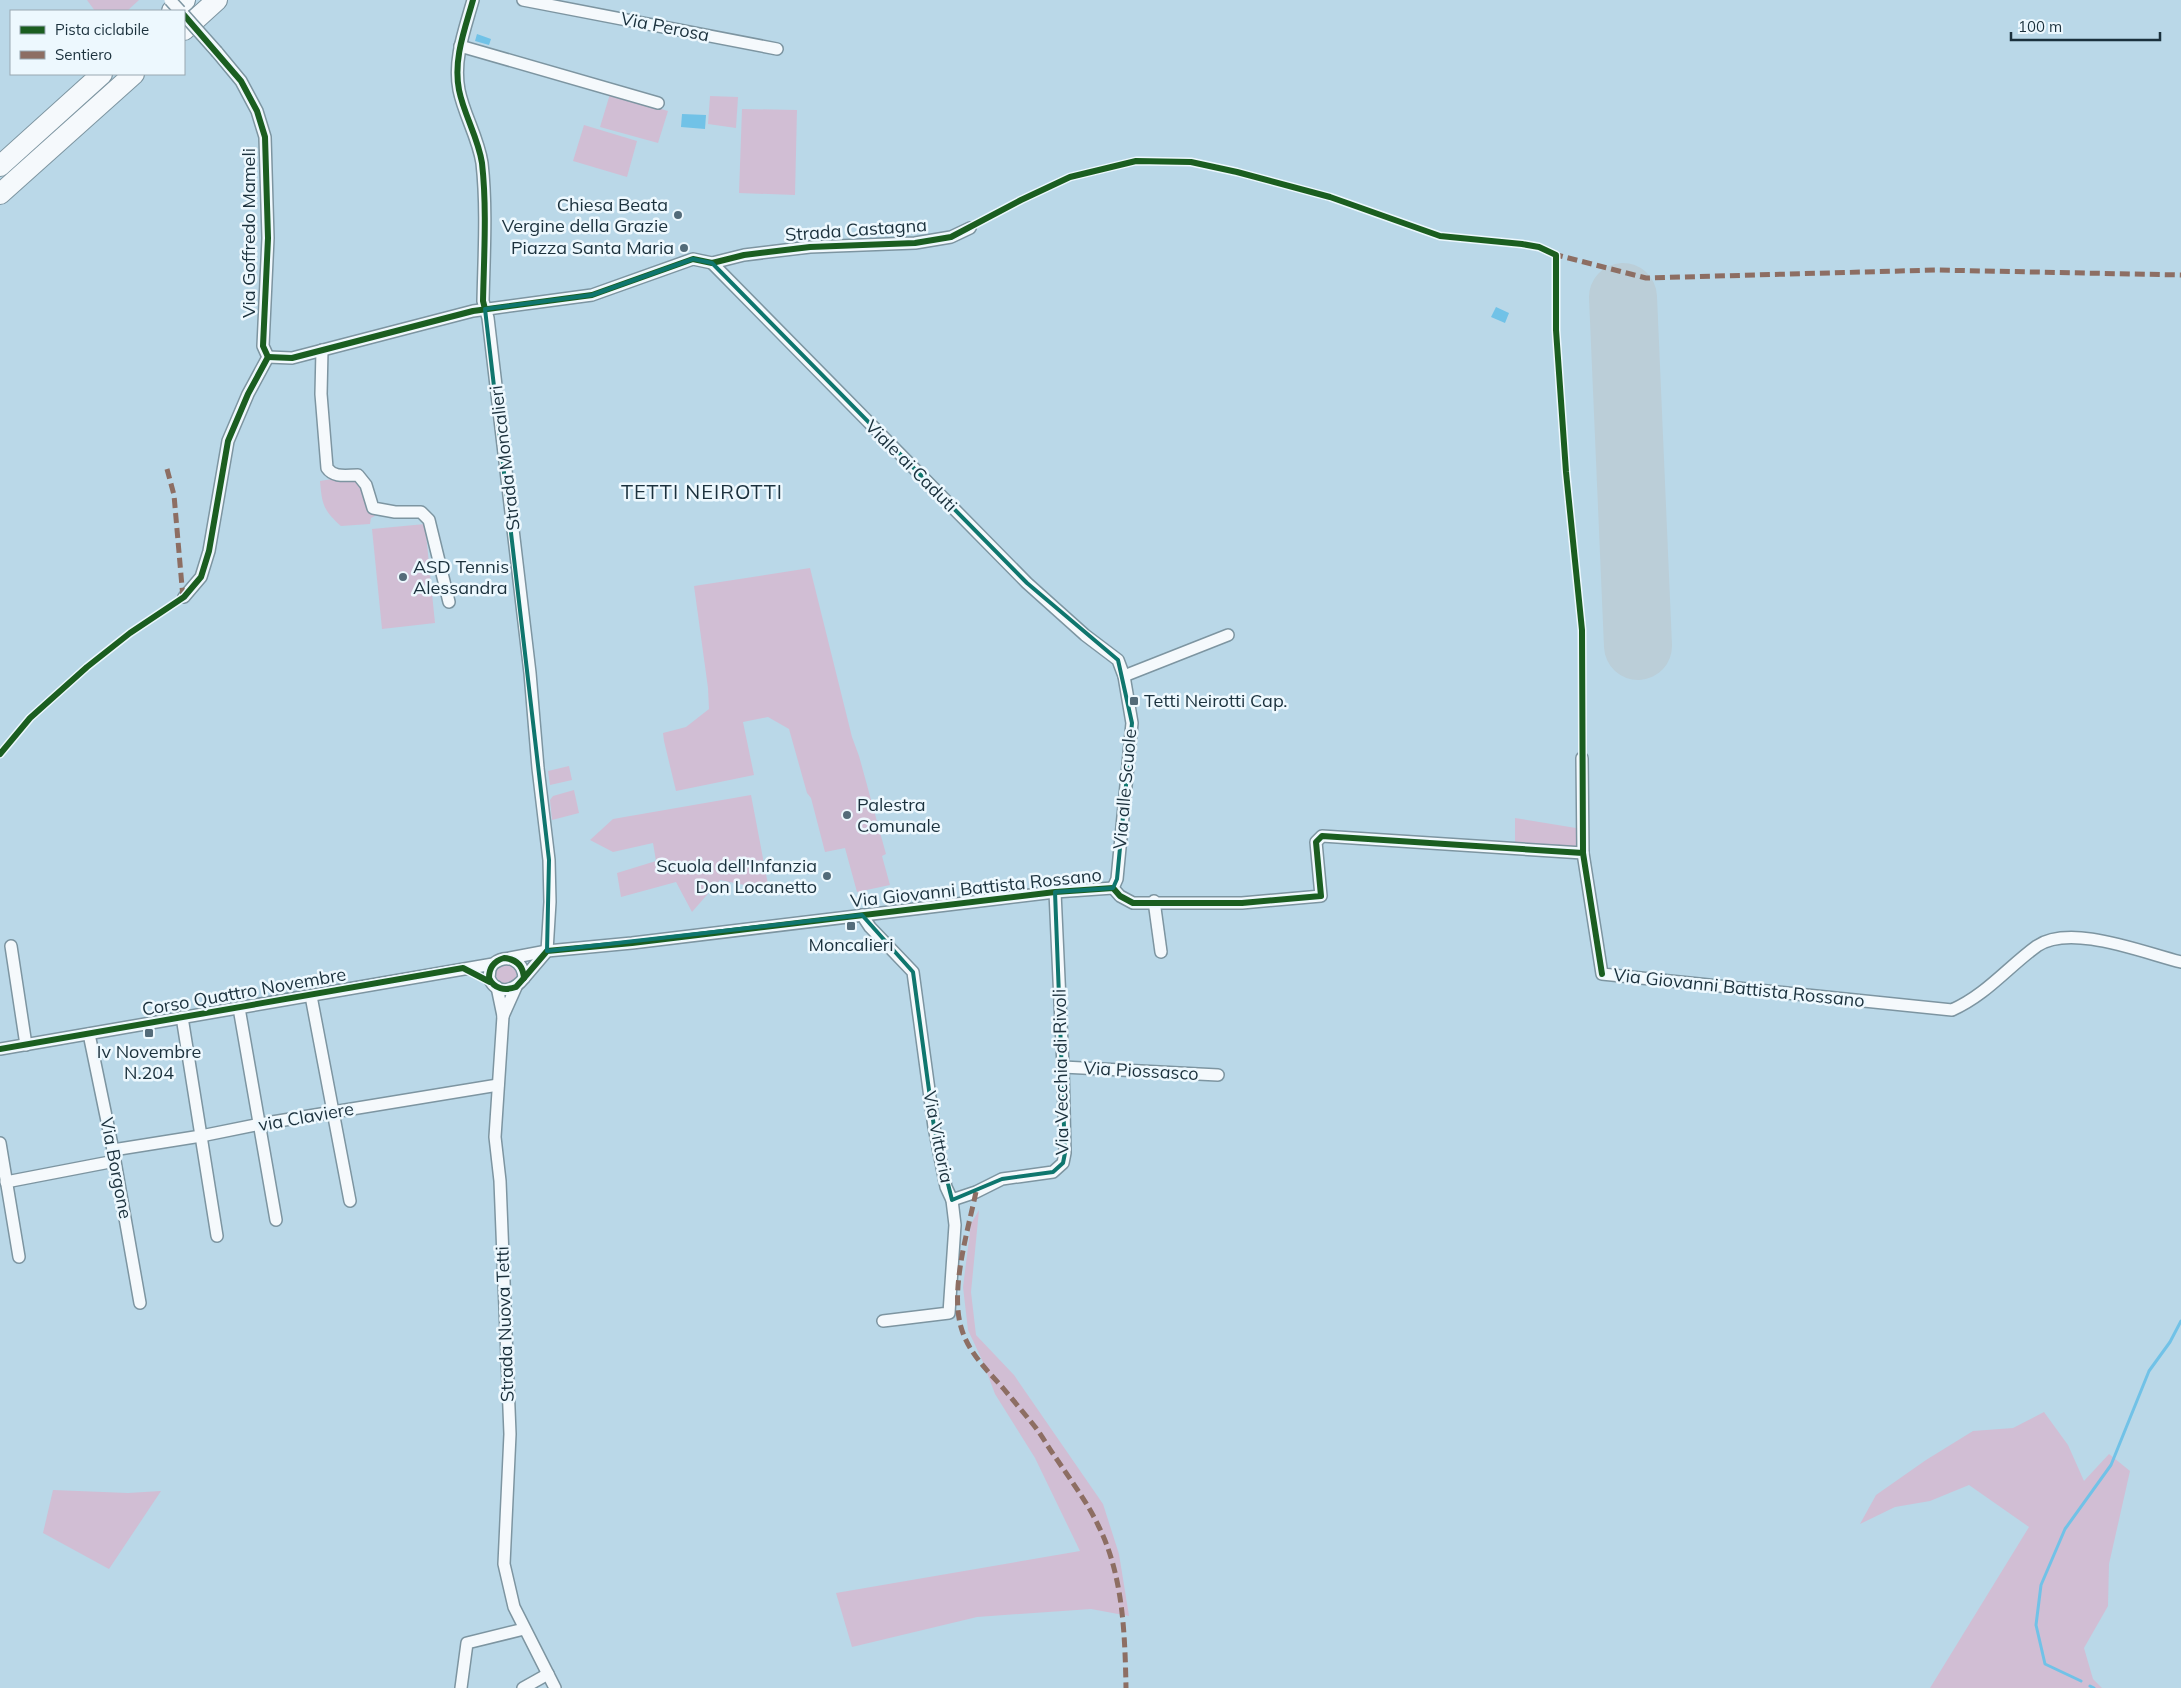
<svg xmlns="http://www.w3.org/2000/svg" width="2181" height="1688" viewBox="0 0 2181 1688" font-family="Mulish,sans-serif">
	<rect width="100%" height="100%" fill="#bad8e8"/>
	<!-- green -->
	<g fill="#d1bed4">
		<path d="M87,0H139L127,11H95Z"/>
		<path d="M610,94L668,111L658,143L600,127Z"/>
		<path d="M710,96L738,97L736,128L708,124Z"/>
		<path d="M742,109L797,110L795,195L739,193Z"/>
		<path d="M584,125L637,141L627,177L573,161Z"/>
		<path d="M338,478L355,480C363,491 367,505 375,516L371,518L370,524L341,526C323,510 322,504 320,481Z"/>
		<path d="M425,524L435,623L382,629L372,529Z"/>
		<path d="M810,568L852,737L859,756L886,854L882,856L890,885L857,892L845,848L825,852L811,798L807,793L789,729L768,717L743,722L754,775L676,791L664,741L663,733L686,727L709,709L708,688L694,586Z"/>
		<path d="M569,766L572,780L550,785L548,771Z"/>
		<path d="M574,790L579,813L552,820L550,800L553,796Z"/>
		<path d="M751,795L769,890L720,880L692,912L676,882L621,897L617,873L656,861L653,843L613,852L590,840L613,819Z"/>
		<path d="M1515,818L1576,828L1577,848L1515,842Z"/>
		<path d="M506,963L512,965L518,970L515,981L503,984L495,981L493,971L499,965Z"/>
		<path d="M979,1210L971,1292L976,1335L1014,1375L1103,1504L1119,1554L1129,1616L1091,1609L977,1617L852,1647L836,1593L1080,1551L1035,1458L995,1394L983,1362L968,1330L963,1287L971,1224Z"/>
		<path d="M2044,1412L2068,1445L2084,1481L2109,1454L2130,1471L2109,1564L2108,1606L2084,1648L2093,1679L2102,1688H1930L2029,1527L1969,1485L1930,1501L1895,1507L1860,1524L1876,1495L1926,1460L1973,1431L2013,1428Z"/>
		<path d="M53,1490L128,1493L161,1491L109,1569L43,1533Z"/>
	</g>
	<!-- water -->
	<g fill="#71c2e7">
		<path d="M477,34L491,39L489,45L475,41Z"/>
		<path d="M682,114L706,115L705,129L681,127Z"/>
		<path d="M1496,307L1509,313L1505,323L1491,317Z"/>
	</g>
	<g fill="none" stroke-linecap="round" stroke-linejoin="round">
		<!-- stream -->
		<g stroke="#71c2e7" stroke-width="3">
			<path d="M2081,1681L2045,1664L2036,1625L2041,1585L2065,1529L2111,1465L2149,1371L2170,1342L2181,1321"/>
			<path d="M2090,1686L2094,1688"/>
		</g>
		<!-- runway -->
		<path stroke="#bbced8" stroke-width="68" d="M1623,297L1638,646"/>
		<!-- street casing -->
		<g stroke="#7d95a1" stroke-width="14">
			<g id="street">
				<path d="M473,0C465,29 453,59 459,90C464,115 478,137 482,163C487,208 484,255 483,301L488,318L530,673L538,768L549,860L550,902L547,951L524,978"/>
				<path d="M523,0L777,49"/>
				<path d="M460,46L658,103"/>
				<path d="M217,52L241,81L257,111L265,137L268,238L263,346L268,357"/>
				<path d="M712,263L1027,583L1085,635L1118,660L1124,676L1132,723L1117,879L1113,888"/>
				<path d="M322,350L321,394L327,468C334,478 346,475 358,475L366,485L373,508L395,512H421L429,520L449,602"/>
				<path d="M268,357L292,358L473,311L592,295L693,259L712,263L744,255L810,247L915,243L951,237L970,228"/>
				<path d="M184,597L201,577L209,551L228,441L248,394L268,357"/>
				<path d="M1124,676L1228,635"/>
				<path d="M1582,758L1583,853"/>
				<path d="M1113,888L1120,896L1133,903H1242L1321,896L1316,842L1322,836L1583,853L1602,974L1952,1010C1986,995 2008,967 2037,946C2071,923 2144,953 2181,962"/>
				<path d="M1154,901L1161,952"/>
				<path d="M862,915L870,927L913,972L934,1127L946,1187L952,1200L955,1225L949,1313L883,1321"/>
				<path d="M11,946L26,1045"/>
				<path d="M510,958L547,951L632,943L1055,892L1113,888"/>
				<path d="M497,987L503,1016L495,1137L500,1181L510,1434L504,1564L514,1607L555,1688"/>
				<path d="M311,996L350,1201"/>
				<path d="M239,1008L276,1220"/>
				<path d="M503,1016L516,987"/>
				<path d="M182,1017L217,1236"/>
				<path d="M89,1034L113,1150L140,1303"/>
				<path d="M0,1049L493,964C507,953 523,960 524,978C514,991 497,996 489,978L490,969L493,964"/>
				<path d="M1063,1067L1218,1075"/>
				<path d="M0,1143L19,1257"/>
				<path d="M113,1150L201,1136L260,1124L498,1085"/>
				<path d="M6,1182L115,1161"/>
				<path d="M952,1200L976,1192L1002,1179L1053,1172L1063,1163L1065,1153L1063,1067L1055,892"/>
				<path d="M461,1688L467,1643L524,1629"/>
				<path d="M523,1688L548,1674"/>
			</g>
		</g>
		<!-- highway casing -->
		<g stroke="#7d95a1" stroke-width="22">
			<g id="highway">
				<path d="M172,11L185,0"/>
				<path d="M184,30L217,0"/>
				<path d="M0,166L102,74"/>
				<path d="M0,194L134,74"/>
			</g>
		</g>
		<!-- street -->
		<use href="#street" stroke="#f5f9fc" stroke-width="11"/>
		<!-- highway -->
		<use href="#highway" stroke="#f5f9fc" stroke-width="20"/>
		<!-- street-bridge casing -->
		<g stroke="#7d95a1" stroke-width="14" stroke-linecap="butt">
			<g id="street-bridge">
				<path d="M170,0L180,11"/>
				<path d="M184,15L217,52"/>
			</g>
		</g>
		<!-- street-bridge -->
		<use href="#street-bridge" stroke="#f5f9fc" stroke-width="11"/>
		<!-- quiet -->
		<g stroke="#8d6e63" stroke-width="5" stroke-dasharray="10 5" stroke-linecap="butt">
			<path d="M1553,254L1646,278L1936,270L2181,275"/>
			<path d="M167,469L174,495L183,598"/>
			<path d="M976,1192C968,1230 950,1289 961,1327C968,1352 986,1369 1003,1388C1013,1400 1023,1412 1032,1423C1042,1435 1049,1449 1058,1461C1072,1482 1087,1502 1098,1525C1123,1574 1125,1634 1126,1688"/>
		</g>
		<!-- cycleway casing -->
		<g stroke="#edf8fe" stroke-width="9">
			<g id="cycleway">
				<path d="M473,0C465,29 453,59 459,90C464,115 478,137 482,163C487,208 484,255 483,301L485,309"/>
				<path d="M184,15L241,81L257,111L265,137L268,238L263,346L268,357"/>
				<path d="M268,357L292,358L473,311L592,295L693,259L712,263L744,255L810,247L915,243L951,237L1021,200L1070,177L1136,161L1191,162L1237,172L1330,197L1440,236L1522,244L1539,247L1556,255V330L1566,472L1582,630L1583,853"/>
				<path d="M0,754L30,718L87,667L130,633L184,597L201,577L209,551L228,441L248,394L268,357"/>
				<path d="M504,958C516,959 523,965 524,978L516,987C505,991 494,989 489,978C489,967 494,961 504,958Z"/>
				<path d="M524,978L547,951L632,943L1055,892L1113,888L1120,896L1133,903H1242L1321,896L1316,842L1322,836L1583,853L1602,974"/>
				<path d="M0,1049L463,968L490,982"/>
			</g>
		</g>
		<!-- cycleway -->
		<use href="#cycleway" stroke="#1b5e20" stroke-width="6"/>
	</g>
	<!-- marked area -->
	<path fill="none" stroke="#0f766e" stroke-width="4" stroke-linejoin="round" d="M693,259L712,263L1027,583L1118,660L1132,723L1117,879L1113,888L1055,892L1065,1153L1063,1163L1053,1172L1002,1179L952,1200L934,1127L913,972L862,915L547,951L549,860L485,309L592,295Z"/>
	<!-- markers -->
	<g fill="#536b79" stroke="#edf8fe" stroke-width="2">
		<circle cx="678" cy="215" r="5"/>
		<circle cx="684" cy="248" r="5"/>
		<circle cx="403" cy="577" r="5"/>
		<rect x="1129" y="696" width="10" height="10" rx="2.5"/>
		<circle cx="847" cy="815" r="5"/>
		<circle cx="827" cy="876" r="5"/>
		<rect x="846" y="921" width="10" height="10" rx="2.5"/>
		<rect x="144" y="1028" width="10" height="10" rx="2.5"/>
	</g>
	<g text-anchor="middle" stroke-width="5" stroke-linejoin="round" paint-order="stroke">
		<!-- street labels -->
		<g font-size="18" fill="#1b313d" stroke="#edf8fe">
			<text transform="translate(665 27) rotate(11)" y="6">Via Perosa</text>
			<text transform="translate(856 230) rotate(-4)" y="6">Strada Castagna</text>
			<text transform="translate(249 233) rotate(-90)" y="6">Via Goffredo Mameli</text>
			<text transform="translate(505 458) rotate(-97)" y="6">Strada Moncalieri</text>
			<text transform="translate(911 466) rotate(45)" y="6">Viale ai Caduti</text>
			<text transform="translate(1125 789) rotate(-85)" y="6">Via alle Scuole</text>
			<text transform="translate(976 888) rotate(-6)" y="6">Via Giovanni Battista Rossano</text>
			<text transform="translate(1739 988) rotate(6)" y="6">Via Giovanni Battista Rossano</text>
			<text transform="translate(244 992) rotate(-10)" y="6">Corso Quattro Novembre</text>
			<text transform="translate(1141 1071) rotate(3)" y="6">Via Piossasco</text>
			<text transform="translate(1061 1072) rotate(-91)" y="6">Via Vecchia di Rivoli</text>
			<text transform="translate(306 1117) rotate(-10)" y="6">via Claviere</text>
			<text transform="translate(938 1137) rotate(79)" y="6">Via Vittoria</text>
			<text transform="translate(116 1168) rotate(79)" y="6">Via Borgone</text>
			<text transform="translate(505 1324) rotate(-92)" y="6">Strada Nuova Tetti</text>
		</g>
		<!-- poi labels -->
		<g font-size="18" fill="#1b313d" stroke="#edf8fe" text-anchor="end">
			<text x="668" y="211">Chiesa Beata<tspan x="668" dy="21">Vergine della Grazie</tspan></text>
			<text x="674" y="254">Piazza Santa Maria</text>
			<text x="413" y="573" text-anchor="start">ASD Tennis<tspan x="413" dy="21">Alessandra</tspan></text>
			<text x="1144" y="707" text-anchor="start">Tetti Neirotti Cap.</text>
			<text x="857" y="811" text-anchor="start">Palestra<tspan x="857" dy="21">Comunale</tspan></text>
			<text x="817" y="872">Scuola dell'Infanzia<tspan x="817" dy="21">Don Locanetto</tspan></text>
			<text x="851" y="951" text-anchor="middle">Moncalieri</text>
			<text x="149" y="1058" text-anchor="middle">Iv Novembre<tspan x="149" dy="21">N.204</tspan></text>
		</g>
		<!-- quarter labels -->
		<g font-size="20" letter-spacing="1" fill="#1b313d" stroke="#edf8fe">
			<text x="702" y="499">TETTI NEIROTTI</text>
		</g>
	</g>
	<!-- legend -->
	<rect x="10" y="10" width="175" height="65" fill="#edf8fe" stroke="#99a8b1"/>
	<rect x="20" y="26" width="25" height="8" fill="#1b5e20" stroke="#99a8b1"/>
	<text x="55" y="35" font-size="15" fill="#1b313d">Pista ciclabile</text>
	<rect x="20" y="51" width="25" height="8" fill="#8d6e63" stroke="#99a8b1"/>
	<text x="55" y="60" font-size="15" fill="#1b313d">Sentiero</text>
	<!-- scale -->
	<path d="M2011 32v8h149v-8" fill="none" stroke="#1b313d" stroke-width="2.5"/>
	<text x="2018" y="32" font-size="15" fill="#1b313d" stroke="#edf8fe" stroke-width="4" paint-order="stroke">100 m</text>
</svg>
